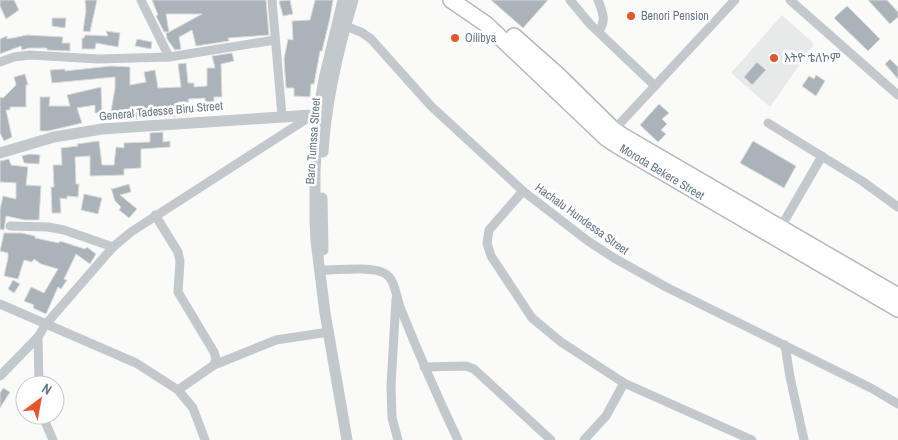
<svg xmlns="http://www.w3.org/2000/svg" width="898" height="440" viewBox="0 0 898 440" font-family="'Archivo Narrow','Noto Sans Ethiopic',sans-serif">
	<rect width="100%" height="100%" fill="#fafaf8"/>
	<!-- built -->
	<path fill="#e8e9e9" d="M782,15L814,44L770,107L731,73Z"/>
	<!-- building -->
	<g fill="#aab3b9" stroke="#dcdcda" fill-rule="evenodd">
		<path d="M0,0H14L19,10L6,19L0,6Z"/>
		<path d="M85,0H97L90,32L83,31L86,11Z"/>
		<path d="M152,0H266L269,35L228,38L229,41L196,46L192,30L179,37L181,49L175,50L167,39L166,33L169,32H164L156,16L158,15ZM166,14H202L169,32Z"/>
		<path d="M290,0L293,14L283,16L279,1Z"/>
		<path d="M315,0H333L330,18L322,51H320L314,84H311L310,97L294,96V88H286L284,59L288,39L293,40L292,21L310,20Z"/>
		<path d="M491,0H548L523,28Z"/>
		<path d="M868,0H887L898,12V17L890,24Z"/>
		<path d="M847,6L880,39L868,51L834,18Z"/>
		<path d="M52,18H66L65,28L52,26Z"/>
		<path d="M106,31L120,33L118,47L96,43L95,49H82V38H84L85,35L108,36Z"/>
		<path d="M27,35L63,37L62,43H70V51L47,50V48H29L22,50L21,46L0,54V39L7,36V39Z"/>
		<path d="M137,39L152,42L151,49L135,46Z"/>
		<path d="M232,53L234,61L221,64L222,97H214V102H205V98L188,99L189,102H178L175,117L164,115L129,120V118L110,117L115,88V77L52,83L50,70L65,69V71L111,66L130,67V85L146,82L144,72L155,70L158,88L181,87L178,64L186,63L188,83H194V87L207,86V68H215L212,56Z"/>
		<path d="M890,59L898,67V79L885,64Z"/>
		<path d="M757,62L766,70L752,85L744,77Z"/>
		<path d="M25,74L28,85H26V107H10V110H6L12,137L4,141L0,133V97L3,98L16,85L14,77Z"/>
		<path d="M816,75L825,81L816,96L802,86L809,76L814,79Z"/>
		<path d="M101,87L102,113H95V105L77,108L82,123L48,131H40V97H50L49,106H70L67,95Z"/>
		<path d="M659,104L669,113L662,119L667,124L661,130L666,134L658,142L640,125Z"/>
		<path d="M163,132V142L170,141V147L141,149V168L124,169V175L90,176V156L75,157L76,184H79L78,197L67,196V199L60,198L61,213H52L51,187H54L53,165H62L61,148L78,146L77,144L99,141L102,165H114L116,147L124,148V143L150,142V133Z"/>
		<path d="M753,141L796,166L784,188L740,163Z"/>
		<path d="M30,154L40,155L39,164L24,163L22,156Z"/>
		<path d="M9,159L11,165L28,167L26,185L41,186L39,220H25L6,216L4,230L0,229V209L3,196L16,199V183L0,182V161Z"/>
		<path d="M129,184L131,192L120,195L137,209L129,218L119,210L121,207L115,201L111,188L112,189Z"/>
		<path d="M84,194L102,198L98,214L81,210Z"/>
		<path d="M4,233H21L35,236V238L59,243L60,241L85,249L87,247L96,254L90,264L76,254L64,279L67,280L61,289L58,287L46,314L33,308L34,305L24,301L31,287L44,293L58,269L41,264L34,259L32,262L24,260L18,279L4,276L8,258V253L0,251Z"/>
		<path d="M13,280L20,284L14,293L8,289Z"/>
		<path d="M3,388L10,392L0,408V393Z"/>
	</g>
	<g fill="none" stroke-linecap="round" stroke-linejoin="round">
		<!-- trunk casing -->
		<g stroke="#b4b9bd" stroke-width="18">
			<g id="trunk">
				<path d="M451,0L486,24L606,138L618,146L898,309"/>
				<path d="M514,36L557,74L614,130L623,136L898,296"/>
			</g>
		</g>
		<!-- minor -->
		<g stroke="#c3c8cc" stroke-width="9">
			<path d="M141,0L169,57"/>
			<path d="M272,0L282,116"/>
			<path d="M570,0L590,24L655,86"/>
			<path d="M598,0C602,11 607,20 599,31"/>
			<path d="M790,0L898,95"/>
			<path d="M345,26L361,32L371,39L431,106L523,191L588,241L614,258L666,287L871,388L898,404"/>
			<path d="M0,62L14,57L30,55L98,59L169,57L275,40"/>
			<path d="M768,123L862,181L898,207"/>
			<path d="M612,132L735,0"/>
			<path d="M523,191L489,230L487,243L491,256L532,318L561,342L624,383L752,440"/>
			<path d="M155,215L178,252L180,261L178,292L214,352L216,359L214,365L178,390"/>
			<path d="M10,226L48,227L64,230L113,247"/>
			<path d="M778,232L822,156"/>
			<path d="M323,270C339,270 371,266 384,273C395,278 396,296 400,307C418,352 437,396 458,440"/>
			<path d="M396,299L391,386L392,418L398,440"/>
			<path d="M0,304L136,363L178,390L193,408L205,440"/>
			<path d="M38,337L39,385"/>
			<path d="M785,345L790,377L804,440"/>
			<path d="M214,365L276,340L329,332"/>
			<path d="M424,367L466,366L474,369L551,440"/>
			<path d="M0,376L38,337L46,324L113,247L131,232L311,116"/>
			<path d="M42,415L53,440"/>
			<path d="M584,440L606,416L624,383"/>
		</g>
		<!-- tertiary -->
		<g stroke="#c3c8cc" stroke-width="11">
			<path d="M343,0L324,79L318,114L315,171V220L316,241L325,313L347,440"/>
			<path d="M323,152C326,100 338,50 353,0"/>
			<path d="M0,153L54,137L102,129L327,114"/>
			<path d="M322,198L323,250"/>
		</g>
		<!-- trunk -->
		<use href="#trunk" stroke="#fff" stroke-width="15"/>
	</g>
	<!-- markers -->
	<g fill="#e4572e" stroke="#fff" stroke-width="2">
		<circle cx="631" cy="16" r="5"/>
		<circle cx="455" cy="38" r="5"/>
		<circle cx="774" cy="58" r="5"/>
	</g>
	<g text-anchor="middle" stroke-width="5" stroke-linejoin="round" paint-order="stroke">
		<!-- poi labels -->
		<g font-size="12" fill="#657683" stroke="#fff" text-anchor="start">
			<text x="641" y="20">Benori Pension</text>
			<text x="465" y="42">Oilibya</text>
			<text x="784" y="62">እትዮ ቴለኮም</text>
		</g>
		<!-- street labels -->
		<g font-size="12" fill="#657683" stroke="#fff">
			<text transform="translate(161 111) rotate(-5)" y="4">General Tadesse Biru Street</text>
			<text transform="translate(313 141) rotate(-86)" y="4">Baro Tumssa Street</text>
			<text transform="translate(662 172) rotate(31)" y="4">Moroda Bekere Street</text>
			<text transform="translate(582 219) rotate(36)" y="4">Hachalu Hundessa Street</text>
		</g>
	</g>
	<!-- north arrow -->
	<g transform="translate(40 400) rotate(32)"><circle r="24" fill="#ffffff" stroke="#c1c8cd"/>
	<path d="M0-4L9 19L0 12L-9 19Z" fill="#e4572e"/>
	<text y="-8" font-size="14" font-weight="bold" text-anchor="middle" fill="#657683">N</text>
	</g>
</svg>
